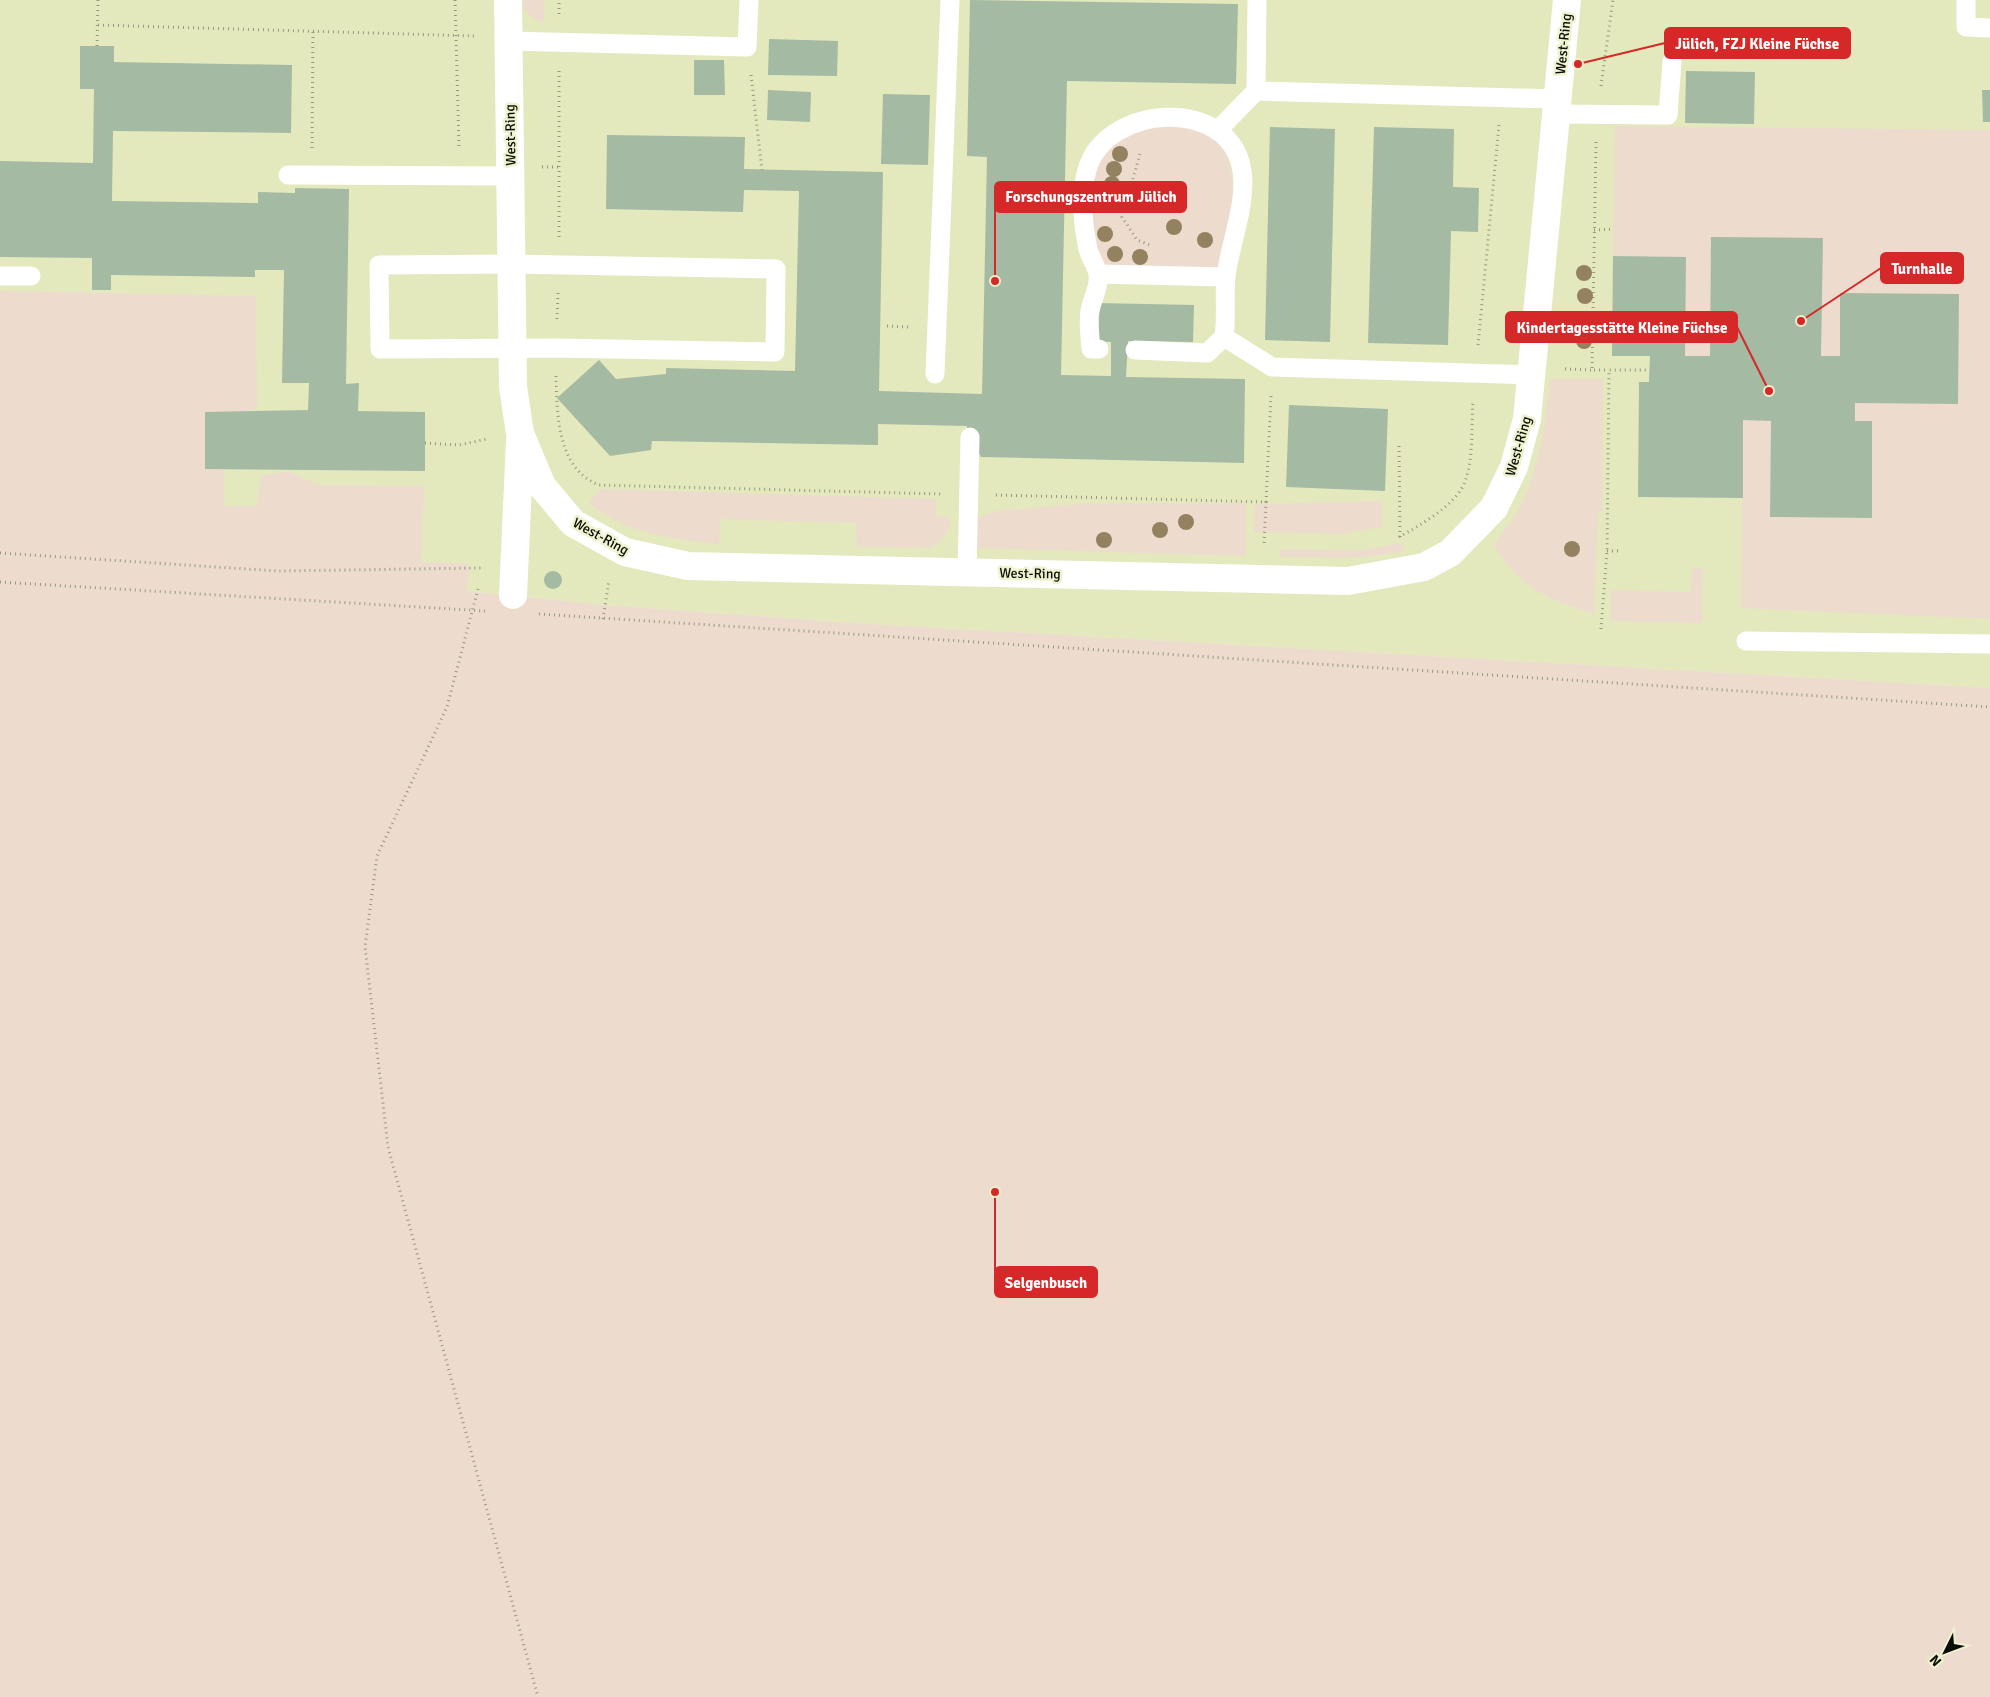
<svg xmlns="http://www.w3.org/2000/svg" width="1990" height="1697" viewBox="0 0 1990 1697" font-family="Signika,sans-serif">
	<rect width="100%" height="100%" fill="#eef2cf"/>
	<!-- built -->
	<path fill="#e3e9bd" d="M0,0H1990V688L854,623L605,605L466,591L0,562Z"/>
	<!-- green -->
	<g fill="#eddbce">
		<path d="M523,0H544V22C534,20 523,12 523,0Z"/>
		<path d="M1169,125C1183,128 1202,129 1213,138C1248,166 1228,235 1219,271L1103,268L1094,248L1092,225L1093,174L1098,156L1130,132Z"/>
		<path d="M1615,126L1990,130V619L1741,608L1743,420L1771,421L1770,517L1872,518V421H1855V403L1958,404L1959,294L1840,293V356H1779L1780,285H1822L1823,238L1712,237L1710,356H1685L1613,256Z"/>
		<path d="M0,291L256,296L257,408L225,421L224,506H257L261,476L288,471L318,485L424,486L421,562L470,564L466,591L605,605L854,623L1990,688V1697H0Z"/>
		<path d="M1550,379H1603L1602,511L1598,512L1594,614C1549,600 1518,587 1494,545C1503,531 1515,518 1522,503C1540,464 1546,421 1550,379Z"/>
		<path d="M601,489L935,499L936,516L950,517C951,532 942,541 930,548L857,547L856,523L721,519L719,544C675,539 622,534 589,502Z"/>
		<path d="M1382,501L1383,527L1341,534L1254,532L1255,504Z"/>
		<path d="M1089,503H1246V556L975,548L977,517L996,511Z"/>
		<path d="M1400,543L1405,550C1363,561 1322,557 1280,557L1279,549L1365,550Z"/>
		<path d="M1692,568H1703L1702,623L1611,621V590L1691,592Z"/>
	</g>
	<!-- building -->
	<g fill="#a5baa2">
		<path d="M970,0L1238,4L1236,84L1067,81L1061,375L1111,376V342L1096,341L1097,303L1194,305L1193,342L1128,341L1126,377L1245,379L1244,463L981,457L970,437L967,438V426L878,424V445L652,441L651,450L610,456L557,398L599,360L616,379L666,374V368L795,371L799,191L744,190L743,212L606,209L607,135L745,137L744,169L883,172L879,391L982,394L987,157L967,156Z"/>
		<path d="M769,39L838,41L837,76L768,75Z"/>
		<path d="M80,46H114V62L292,65L291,133L113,131L112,201L258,203V192L295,193V188L349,189L346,384L359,383L358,411L425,412V471L205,469V412L308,410L309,383H282L284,270H255V277L111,275V290H92V258L0,257V161L93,163L94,89H80Z"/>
		<path d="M694,60H724L725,95H694Z"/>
		<path d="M1686,71L1755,72L1754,124L1685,123Z"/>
		<path d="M768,90L811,92L810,122L767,120Z"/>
		<path d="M1982,90H1990V122H1983Z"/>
		<path d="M883,94L930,95L928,165L881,164Z"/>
		<path d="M1270,127L1335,129L1330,342L1265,340Z"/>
		<path d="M1374,127L1454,129L1453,187L1479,188L1478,232L1451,231L1448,345L1368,343Z"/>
		<path d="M1711,237L1823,238L1821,356H1840V293L1959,294L1958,404L1855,403V421H1872V518L1770,517L1771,421L1743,420V498L1638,497L1639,382H1649L1650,356H1612L1613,256L1686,257L1685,356H1710Z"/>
		<path d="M1289,405L1388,409L1385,491L1286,487Z"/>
		<circle cx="553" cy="580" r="9"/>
	</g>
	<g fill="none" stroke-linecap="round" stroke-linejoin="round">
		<!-- path -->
		<g stroke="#969980" stroke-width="3" stroke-dasharray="1 4" stroke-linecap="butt">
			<path d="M455,0L459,147"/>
			<path d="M559,14V0"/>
			<path d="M98,25L475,36"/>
			<path d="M97,46L98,0"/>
			<path d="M751,75L762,170"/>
			<path d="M1601,86L1613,0"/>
			<path d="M1596,142L1592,370H1609"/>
			<path d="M312,148L313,31"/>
			<path d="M1140,154L1122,217L1137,240L1150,245"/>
			<path d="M542,167H559"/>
			<path d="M1594,230L1613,229"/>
			<path d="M559,237V71"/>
			<path d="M557,319L558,293"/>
			<path d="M887,326L909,327"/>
			<path d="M1478,345L1499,125"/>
			<path d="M1565,369L1592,370"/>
			<path d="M556,376C557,414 557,469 599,485L942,494"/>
			<path d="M425,443L459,445L487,439"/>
			<path d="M1399,446L1400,537"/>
			<path d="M996,495L1266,502L1264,546"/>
			<path d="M1266,502L1271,395"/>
			<path d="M1399,537C1419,526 1458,504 1465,481C1474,457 1471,427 1473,401"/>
			<path d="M1607,551H1619"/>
			<path d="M0,553L278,571L481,568"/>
			<path d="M0,582L485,611"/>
			<path d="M478,589L447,707L377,856L365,947L388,1147L538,1697"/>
			<path d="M539,614L1990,707"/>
			<path d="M603,619L609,580"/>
			<path d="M1601,629L1607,551L1609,370H1649"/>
		</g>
		<!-- lane -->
		<g stroke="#fff" stroke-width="19">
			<path d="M1966,0V27L1988,28"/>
			<path d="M509,41L747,47L749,0"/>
			<path d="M1256,91L1557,99"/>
			<path d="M1556,114L1668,115L1672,62"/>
			<path d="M1217,131L1256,91L1257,0"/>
			<path d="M288,175L510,176"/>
			<path d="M511,264L776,269L775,352L556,348L380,349L379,265Z"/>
			<path d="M1098,274L1226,277"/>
			<path d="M0,276H31"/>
			<path d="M1224,337L1272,367L1531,375"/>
			<path d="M1099,349H1091C1090,337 1088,322 1090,311C1092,299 1100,286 1098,274C1096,265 1090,257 1088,249C1083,225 1080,194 1087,170C1105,104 1231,95 1242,171C1247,203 1230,244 1226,276C1224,296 1227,317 1224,337L1207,353L1135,350"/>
			<path d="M935,374L950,0"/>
			<path d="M967,572L970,437"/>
			<path d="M1746,641L1990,644"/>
		</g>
		<!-- street -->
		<g stroke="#fff" stroke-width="28">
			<path d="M508,0L513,387L520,433L542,486L573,523L625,552L688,566L1348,581L1424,567L1450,553L1494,508L1514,467L1527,419L1567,0"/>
			<path d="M513,595L520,441"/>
		</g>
	</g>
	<!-- trees -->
	<g fill="#94815f">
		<circle cx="1120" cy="154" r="8"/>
		<circle cx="1114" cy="169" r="8"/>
		<circle cx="1112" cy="184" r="8"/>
		<circle cx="1174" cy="227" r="8"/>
		<circle cx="1105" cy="234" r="8"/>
		<circle cx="1205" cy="240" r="8"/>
		<circle cx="1115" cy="254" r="8"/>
		<circle cx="1140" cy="257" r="8"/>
		<circle cx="1584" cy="273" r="8"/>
		<circle cx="1585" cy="296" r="8"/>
		<circle cx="1584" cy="319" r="8"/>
		<circle cx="1584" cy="341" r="8"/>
		<circle cx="1186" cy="522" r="8"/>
		<circle cx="1160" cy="530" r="8"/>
		<circle cx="1104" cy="540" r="8"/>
		<circle cx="1572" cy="549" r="8"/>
	</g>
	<g text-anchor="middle" stroke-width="5" stroke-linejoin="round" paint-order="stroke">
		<!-- street labels -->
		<g font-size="14" fill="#0b0c03" stroke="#eef2cf">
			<text transform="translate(1563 44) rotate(-84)" y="5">West-Ring</text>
			<text transform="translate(510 135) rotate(-91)" y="5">West-Ring</text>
			<text transform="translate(1518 446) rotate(-74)" y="5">West-Ring</text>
			<text transform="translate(601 536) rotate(29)" y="5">West-Ring</text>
			<text transform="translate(1030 573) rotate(1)" y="5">West-Ring</text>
		</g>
	</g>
	<!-- callouts -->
	<path fill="none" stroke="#d62828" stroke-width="2" d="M1578 64L1665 43M995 281L995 197M1801 321L1881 268M1769 391L1737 327M995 1192L995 1282"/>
	<g fill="#d62828" stroke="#eef2cf" stroke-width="2">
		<circle cx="1578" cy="64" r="5"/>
		<circle cx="995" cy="281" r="5"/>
		<circle cx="1801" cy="321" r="5"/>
		<circle cx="1769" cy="391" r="5"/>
		<circle cx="995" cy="1192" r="5"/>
	</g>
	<g fill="#d62828" stroke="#d62828" stroke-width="2">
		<rect x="1665" y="28" width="185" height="30" rx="5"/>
		<rect x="995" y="182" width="191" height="30" rx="5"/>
		<rect x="1881" y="253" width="82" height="30" rx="5"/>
		<rect x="1506" y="312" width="231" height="30" rx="5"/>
		<rect x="995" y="1267" width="102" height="30" rx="5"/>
	</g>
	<g font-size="15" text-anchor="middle" font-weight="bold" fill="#fff">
		<text x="1757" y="49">Jülich, FZJ Kleine Füchse</text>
		<text x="1091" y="202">Forschungszentrum Jülich</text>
		<text x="1922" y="274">Turnhalle</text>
		<text x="1622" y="333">Kindertagesstätte Kleine Füchse</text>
		<text x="1046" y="1288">Selgenbusch</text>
	</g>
	<!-- north arrow -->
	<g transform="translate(1945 1652) rotate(228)" stroke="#eef2cf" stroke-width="4" paint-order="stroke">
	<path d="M0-4L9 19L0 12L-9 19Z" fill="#0b0c03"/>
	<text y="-8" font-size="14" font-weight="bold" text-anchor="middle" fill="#0b0c03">N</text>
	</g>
</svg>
